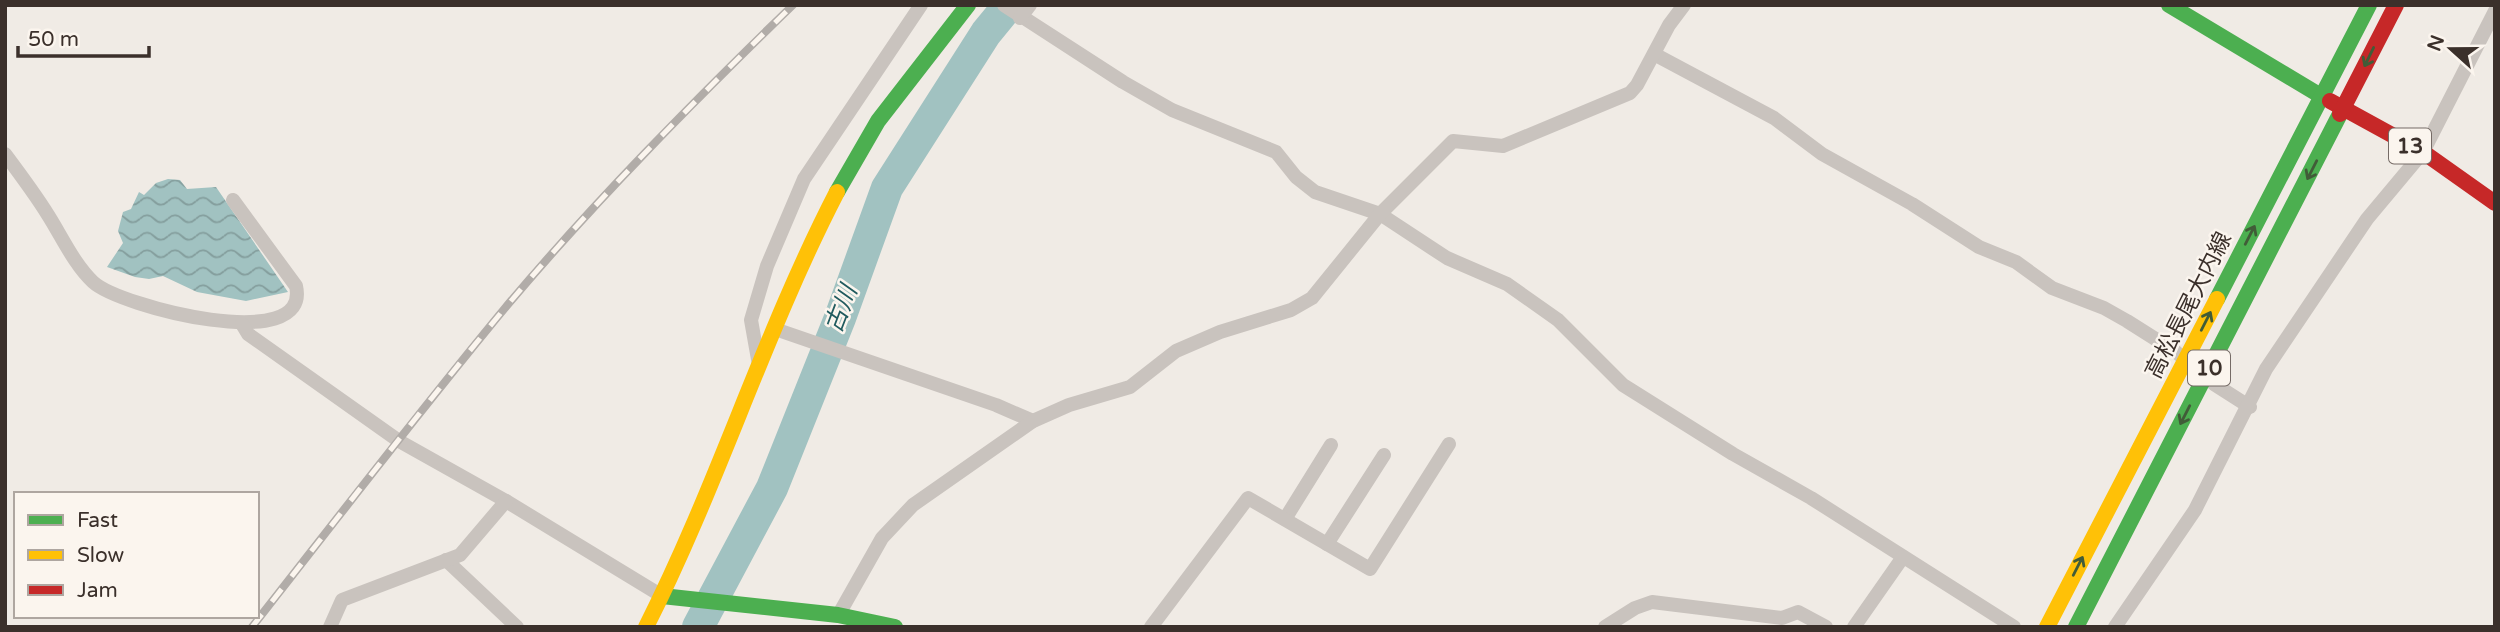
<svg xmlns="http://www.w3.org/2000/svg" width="2500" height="632" viewBox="0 0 2500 632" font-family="'Varela Round','Noto Sans JP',sans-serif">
	<defs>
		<pattern id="water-waves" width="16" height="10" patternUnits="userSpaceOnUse" patternTransform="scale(1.75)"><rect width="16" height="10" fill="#a1c2c1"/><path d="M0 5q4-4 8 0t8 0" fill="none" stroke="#849e9d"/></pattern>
	</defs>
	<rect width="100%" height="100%" fill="#f0ebe5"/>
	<!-- water -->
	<path fill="url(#water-waves)" d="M168,179L180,180L187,189L216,187L288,292L246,301L197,292L163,276L149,279L135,277L107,267L123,243L118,231L123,212L131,209L139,192L144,195L156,183Z"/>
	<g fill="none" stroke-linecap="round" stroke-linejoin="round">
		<!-- river -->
		<path stroke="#a1c2c1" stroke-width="32" d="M698,627L772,488L840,318L887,188L986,33L1009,5"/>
		<!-- street -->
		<g stroke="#c9c3be" stroke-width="14">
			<path d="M1004,5L1123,82L1172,110L1276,152L1296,177L1315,192L1380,214L1447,258L1507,284L1558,320L1623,385L1733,454L1811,498L2014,627"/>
			<path d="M1020,18L1030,5"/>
			<path d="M1654,54L1774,118L1822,154L1912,204L1979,247L2016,262L2052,288L2104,308L2127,321L2176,352L2214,384L2250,407"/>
			<path d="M5,154C20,174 35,194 48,215C62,237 74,264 93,282C120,307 312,356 296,286L233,200"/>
			<path d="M242,324L248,334L399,441L506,501L662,596"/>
			<path d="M775,329L996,405L1033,421"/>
			<path d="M759,365L751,320L767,266L804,179L921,5"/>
			<path d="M1285,519L1331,445"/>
			<path d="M1327,544L1384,455"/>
			<path d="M446,560L517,627"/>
			<path d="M839,614L882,538L913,505L1033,421L1069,405L1130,387L1176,351L1220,332L1291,310L1312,298L1380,214L1453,141L1503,146L1630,93L1637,85L1669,25L1684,5"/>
			<path d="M330,627L342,600L460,555L506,501"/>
			<path d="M1151,627L1248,498L1370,569L1449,444"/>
			<path d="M1605,627L1635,608L1652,602L1782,618L1798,612L1826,627"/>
			<path d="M1854,627L1903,557"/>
			<path d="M2115,627L2195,510L2266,369L2367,219L2423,152L2495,11"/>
		</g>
		<!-- fast -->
		<g stroke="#4caf50" stroke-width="16">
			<path d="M2169,5L2321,96"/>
			<path d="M837,192L878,121L968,5"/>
			<path d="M2217,299L2369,5"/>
			<path d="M662,596L838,615L895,627"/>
			<path d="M2076,627L2340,114"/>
		</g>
		<!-- slow -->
		<g stroke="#ffc107" stroke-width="16">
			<path d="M646,627C718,485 764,333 837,192"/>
			<path d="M2047,627L2217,299"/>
		</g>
		<!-- jam -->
		<g stroke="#c62828" stroke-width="16">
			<path d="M2330,101L2423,152L2495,203"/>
			<path d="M2340,114L2396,5"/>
		</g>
		<!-- rail casing -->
		<g stroke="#b1aca8" stroke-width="8">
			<path id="rail" d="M252,627C336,520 418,413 505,308C594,202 693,102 793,5"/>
		</g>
		<!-- rail -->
		<use href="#rail" stroke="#fbf5ee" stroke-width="5" stroke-dasharray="16" stroke-linecap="butt"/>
	</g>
	<!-- one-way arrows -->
	<defs><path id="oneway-shaft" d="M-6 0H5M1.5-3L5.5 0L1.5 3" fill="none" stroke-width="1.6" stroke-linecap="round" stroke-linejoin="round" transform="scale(1.75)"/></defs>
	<g stroke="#415c38">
		<use href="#oneway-shaft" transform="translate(2369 57) rotate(116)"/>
		<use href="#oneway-shaft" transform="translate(2312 170) rotate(117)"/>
		<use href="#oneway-shaft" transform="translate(2250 235) rotate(-63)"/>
		<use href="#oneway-shaft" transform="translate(2206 321) rotate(-63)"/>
		<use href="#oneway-shaft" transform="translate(2185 415) rotate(117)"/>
		<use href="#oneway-shaft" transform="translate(2078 566) rotate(-63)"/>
	</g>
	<g text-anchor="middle" stroke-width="5" stroke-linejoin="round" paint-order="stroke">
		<!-- shield labels -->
		<g fill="#fbf5ee" stroke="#756b66" stroke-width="2">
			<rect x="2389" y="128.5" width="42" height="35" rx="5"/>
			<rect x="2188" y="350.5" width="42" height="35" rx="5"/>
		</g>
		<g font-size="21" font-weight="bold" fill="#3b302b">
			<text x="2410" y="153">13</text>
			<text x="2209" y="375">10</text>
		</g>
		<!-- street labels -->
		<g font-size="23" fill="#3b302b" stroke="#fbf5ee">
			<text transform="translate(2188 305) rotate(-63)" y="8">高松長尾大内線</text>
		</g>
		<!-- water labels -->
		<g font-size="24" font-style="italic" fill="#1f5a5e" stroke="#fbf5ee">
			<text transform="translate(841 309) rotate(-69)" y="8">古川</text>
		</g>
	</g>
	<!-- border -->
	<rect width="2500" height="632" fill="none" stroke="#3b302b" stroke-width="14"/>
	<!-- legend -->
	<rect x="14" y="492" width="245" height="126" fill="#fbf5ee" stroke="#aea6a0" stroke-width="2"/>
	<rect x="28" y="515" width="35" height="10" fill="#4caf50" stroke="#aea6a0" stroke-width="2"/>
	<text x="77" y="527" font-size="21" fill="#3b302b">Fast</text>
	<rect x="28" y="550" width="35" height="10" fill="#ffc107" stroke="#aea6a0" stroke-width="2"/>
	<text x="77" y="562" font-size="21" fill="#3b302b">Slow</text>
	<rect x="28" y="585" width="35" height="10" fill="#c62828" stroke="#aea6a0" stroke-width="2"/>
	<text x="77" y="597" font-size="21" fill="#3b302b">Jam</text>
	<!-- north arrow -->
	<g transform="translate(2451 49) rotate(291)" stroke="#fbf5ee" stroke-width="5" paint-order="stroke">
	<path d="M0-5L12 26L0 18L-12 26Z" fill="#3b302b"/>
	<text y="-10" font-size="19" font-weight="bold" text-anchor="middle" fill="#3b302b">N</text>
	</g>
	<!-- scale -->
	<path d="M18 46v10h131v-10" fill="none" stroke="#3b302b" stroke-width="3.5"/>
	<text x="28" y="46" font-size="21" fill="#3b302b" stroke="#fbf5ee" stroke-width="5" paint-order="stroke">50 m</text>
</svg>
